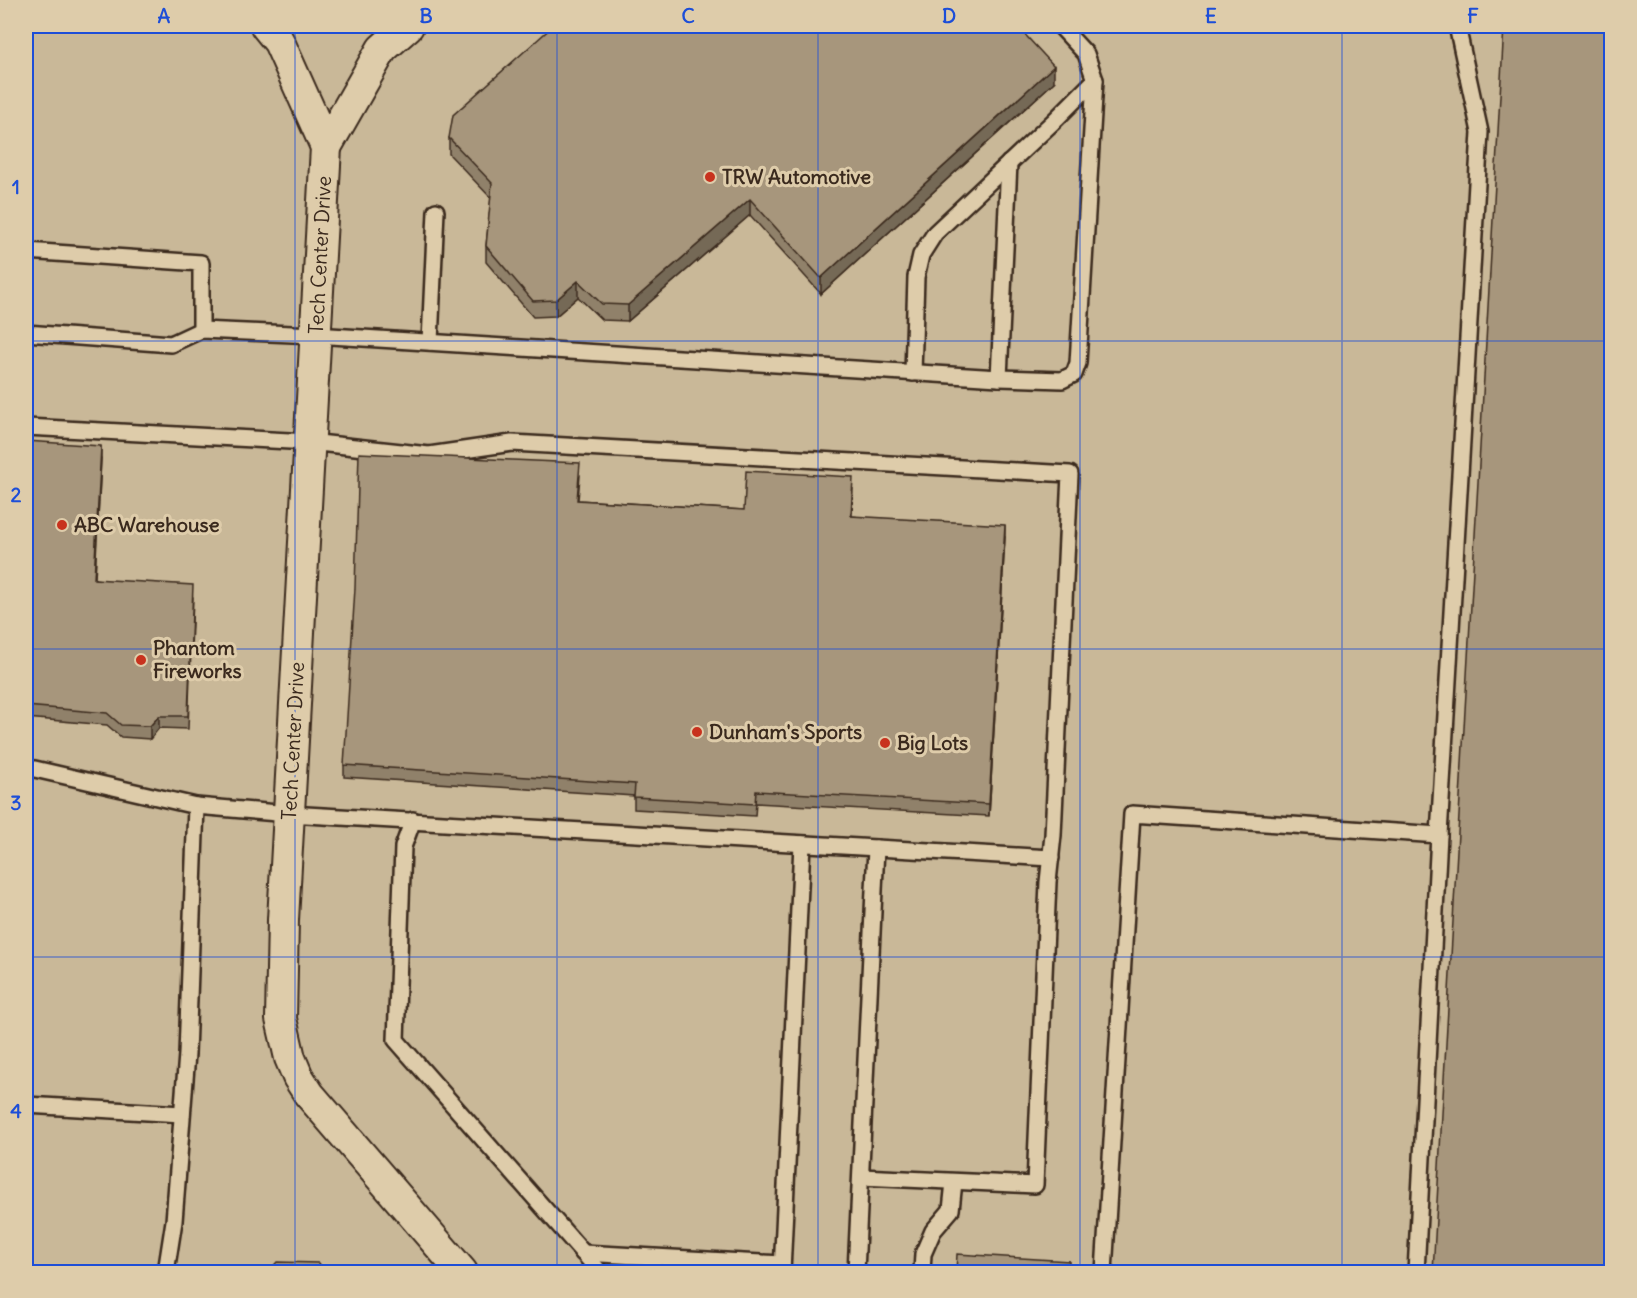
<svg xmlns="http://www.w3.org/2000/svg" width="1637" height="1298" viewBox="0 0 1637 1298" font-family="Delius,sans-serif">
	<rect width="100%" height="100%" fill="#d7c6a4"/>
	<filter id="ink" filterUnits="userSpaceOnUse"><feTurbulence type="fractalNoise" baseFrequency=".0167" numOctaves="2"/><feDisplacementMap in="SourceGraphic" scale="12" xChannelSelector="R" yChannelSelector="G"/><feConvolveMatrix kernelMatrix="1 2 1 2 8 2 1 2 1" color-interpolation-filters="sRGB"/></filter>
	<g filter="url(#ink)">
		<!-- built -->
		<rect fill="#c9b898" x="26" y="26" width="1585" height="1246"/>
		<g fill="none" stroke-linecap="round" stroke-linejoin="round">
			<!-- service casing -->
			<g stroke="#3b2a1e" stroke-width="20">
				<g id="service">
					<path d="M26,251L201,263V330"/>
					<path d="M26,333L171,344L201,330L315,335L999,378L1062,380L1074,374L1078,363L1095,80L1086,54L1060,26"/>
					<path d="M430,342L436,211"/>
					<path d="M913,373L916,277L921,255L935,233L1053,122L1095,80"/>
					<path d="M999,378L1009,163"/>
					<path d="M26,427L309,442L429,455L512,443L1070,474L1053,835L1048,882L1035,1185L861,1177"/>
					<path d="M26,767L196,806L289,814L1051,858"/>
					<path d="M413,820L403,847L396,1040L600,1272"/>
					<path d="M1439,835L1480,132L1457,26"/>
					<path d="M26,1105L182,1114"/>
					<path d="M583,1253L782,1264"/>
					<path d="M166,1272L174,1221L187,1054L196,806"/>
					<path d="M782,1272L802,844"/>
					<path d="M856,1272L876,848"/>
					<path d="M922,1272L923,1254L933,1231L951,1210L954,1182"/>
					<path d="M1104,1272L1132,814L1439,835L1416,1272"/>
				</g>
			</g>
			<!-- minor casing -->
			<g stroke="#3b2a1e" stroke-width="34">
				<g id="minor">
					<path d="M266,26L279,42L326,147L382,49L408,26"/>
					<path d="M326,147L283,920L281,1019L290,1058L298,1077L309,1094L462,1272"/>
				</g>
			</g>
			<!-- service -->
			<use href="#service" stroke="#deccaa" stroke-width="15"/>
			<!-- minor -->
			<use href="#minor" stroke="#deccaa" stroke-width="30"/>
		</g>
		<!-- wall -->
		<g fill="#90816a" stroke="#3b2a1e" stroke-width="1.5">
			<path d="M1054,82L821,294L750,215L628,321L602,320L578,297L556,316L533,317L486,262V246L491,198L449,154V138Z"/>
			<path d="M26,441L101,458L95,579L193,597L188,729L159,728L150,739L121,737L107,725L26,718Z"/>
			<path d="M580,476L578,500L744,510L853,489L852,516L1005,537L989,816L756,803L755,816L634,809V796L344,777V765Z"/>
		</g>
		<!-- shaded-wall -->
		<g fill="#756956" stroke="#3b2a1e" stroke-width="1.5">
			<path d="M1054,66V82L821,294V278Z"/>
			<path d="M750,199V215L628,321V305Z"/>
			<path d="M578,281V297L556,316V300Z"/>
			<path d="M101,446V458L94,591V579Z"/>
			<path d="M1005,525V537L989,816V804Z"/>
			<path d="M159,716V728L150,739V726Z"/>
		</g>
		<!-- building -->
		<g fill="#a7967b" stroke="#3b2a1e" stroke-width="1.5">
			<path d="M553,26H691L708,27L710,26H1017L1054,66L821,278L750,199L628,305L602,304L578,281L556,300L533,301L486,246L492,183L449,138L453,115Z"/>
			<path d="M1504,26H1611V1272H1433Z"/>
			<path d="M26,441L101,446L94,579L193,585L188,716H159L150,726L121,725L107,713L26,706Z"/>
			<path d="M359,453L580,463L577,500L744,510L746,471L853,477L851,516L1005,525L989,804L756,791L755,804L634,797L635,784L344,765L355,588Z"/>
			<path d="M957,1254L1069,1261V1272H956Z"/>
			<path d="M277,1262L319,1263L325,1272H268Z"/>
			<path d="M655,1269L726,1272H654Z"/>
		</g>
	</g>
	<!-- grid -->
	<path fill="none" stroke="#1d4ed8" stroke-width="1.5" stroke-opacity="0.55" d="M295,26V1272M557,26V1272M818,26V1272M1080,26V1272M1342,26V1272M26,341H1612M26,649H1612M26,957H1612"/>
	<!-- markers -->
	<g fill="#c8321e" stroke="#deccaa" stroke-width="2">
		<circle cx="710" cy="177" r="6"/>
		<circle cx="62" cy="525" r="6"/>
		<circle cx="141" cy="660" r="6"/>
		<circle cx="697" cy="732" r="6"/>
		<circle cx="885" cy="743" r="6"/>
	</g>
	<g text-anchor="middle" stroke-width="6" stroke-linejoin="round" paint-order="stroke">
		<!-- poi labels -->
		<g font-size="20" font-weight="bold" fill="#3b2a1e" stroke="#deccaa" text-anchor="start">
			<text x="722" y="184">TRW Automotive</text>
			<text x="74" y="532">ABC Warehouse</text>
			<text x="153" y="655">Phantom<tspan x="153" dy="23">Fireworks</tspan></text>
			<text x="709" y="739">Dunham's Sports</text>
			<text x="897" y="750">Big Lots</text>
		</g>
		<!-- street labels -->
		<g font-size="20" fill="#3b2a1e" stroke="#deccaa">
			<text transform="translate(320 255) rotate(-87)" y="7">Tech Center Drive</text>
			<text transform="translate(293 741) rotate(-87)" y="7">Tech Center Drive</text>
		</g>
	</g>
	<!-- margin -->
	<rect width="1637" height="1298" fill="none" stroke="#deccaa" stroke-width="66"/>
	<rect x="33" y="33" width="1571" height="1232" fill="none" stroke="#1d4ed8" stroke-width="2"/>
	<g font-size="20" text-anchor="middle" font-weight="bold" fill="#1d4ed8">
		<text x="164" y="23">A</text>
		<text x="426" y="23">B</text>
		<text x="688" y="23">C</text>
		<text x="949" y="23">D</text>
		<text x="1211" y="23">E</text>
		<text x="1473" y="23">F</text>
		<text x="16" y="194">1</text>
		<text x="16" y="502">2</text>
		<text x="16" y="810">3</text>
		<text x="16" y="1118">4</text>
	</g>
</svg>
